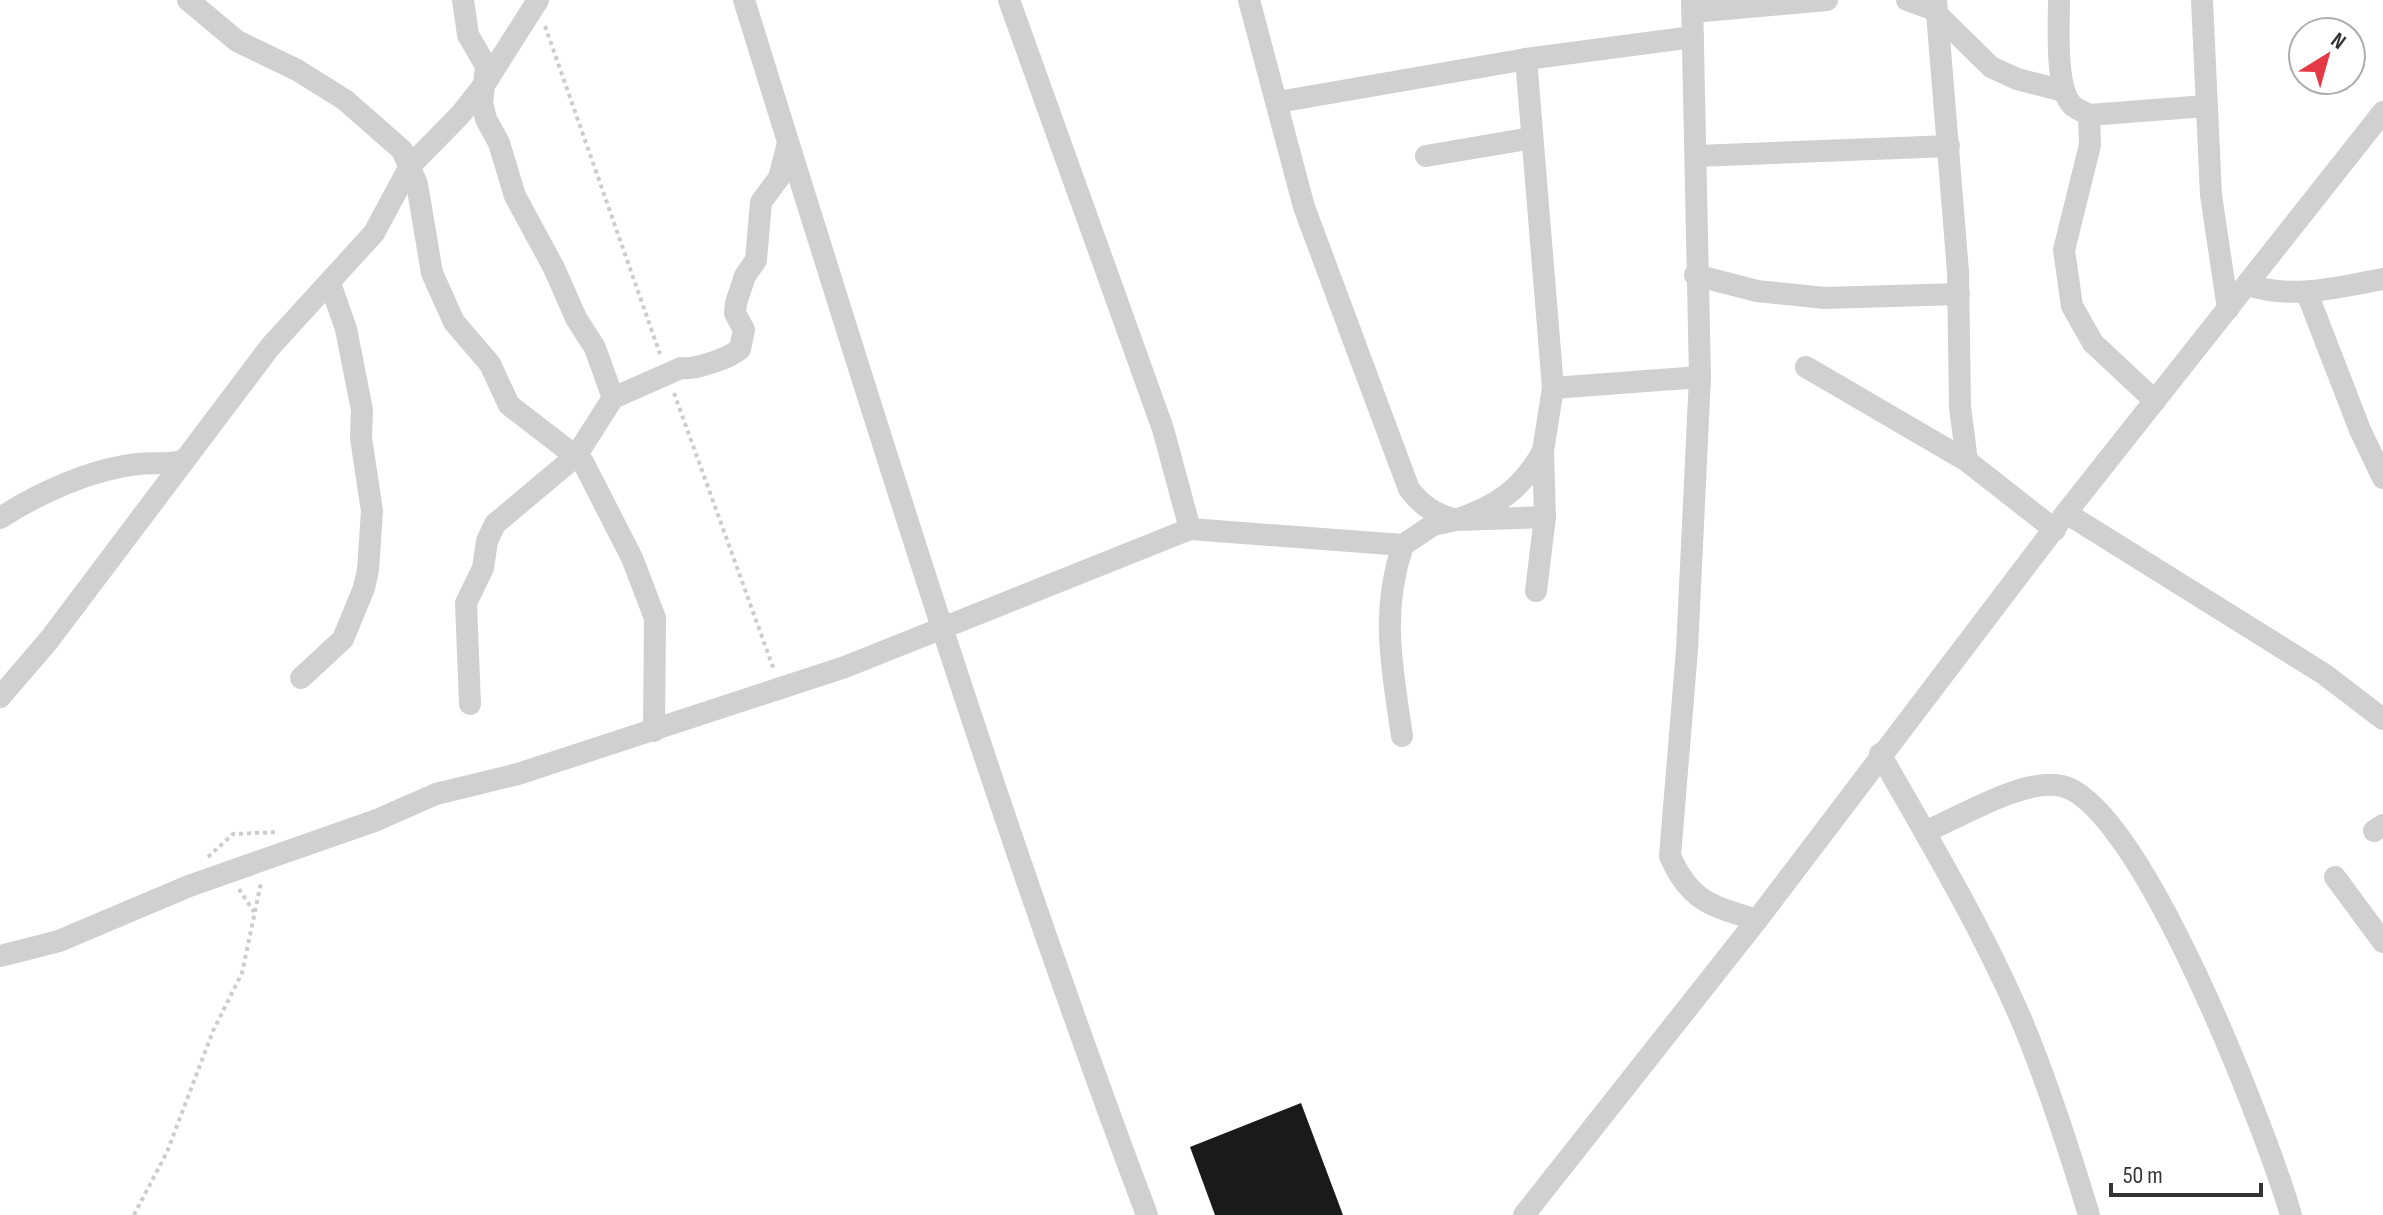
<svg xmlns="http://www.w3.org/2000/svg" width="2383" height="1215" viewBox="0 0 2383 1215" font-family="'Sofia Sans Condensed',sans-serif">
	<rect width="100%" height="100%" fill="#fff"/>
	<!-- building -->
	<path fill="#1a1a1a" d="M1301,1103L1343,1215H1215L1190,1147Z"/>
	<g fill="none" stroke-linecap="round" stroke-linejoin="round">
		<!-- path -->
		<g stroke="#cdcdcd" stroke-width="4" stroke-dasharray="4 4" stroke-linecap="butt">
			<path d="M545,26L660,354"/>
			<path d="M674,393L774,670"/>
			<path d="M208,857L233,834L278,832"/>
			<path d="M239,889L254,912"/>
			<path d="M134,1215L167,1152L213,1031L242,973L261,883"/>
		</g>
		<!-- minor -->
		<g stroke="#d0d0d0" stroke-width="22">
			<path d="M188,0L237,41L297,70L345,100L402,150L417,184L432,273L454,322L490,364L509,405L583,462L632,558L655,618L654,731"/>
			<path d="M463,0L468,35L486,66L482,103L486,119L499,143L515,196L554,268L576,318L595,348L613,398L576,456L495,524L487,541L483,568L466,603L470,704"/>
			<path d="M744,0C871,408 996,815 1147,1215"/>
			<path d="M1009,0L1163,429L1190,529"/>
			<path d="M1249,0L1304,207L1409,489C1423,507 1435,514 1456,520C1497,506 1522,489 1543,451"/>
			<path d="M1692,0L1700,377L1687,650L1670,856C1690,902 1712,906 1757,920"/>
			<path d="M1907,0L1932,9L1991,67L2017,79L2064,91"/>
			<path d="M1936,0L1958,272L1960,407L1967,461"/>
			<path d="M2059,0C2059,25 2055,88 2072,105C2076,109 2084,112 2089,115L2206,106"/>
			<path d="M2202,0L2211,195L2228,309"/>
			<path d="M1693,12L1827,0"/>
			<path d="M1526,59L1553,388L1543,451L1545,517L1536,591"/>
			<path d="M1278,102L1526,59L1693,37"/>
			<path d="M2089,115L2090,145L2064,250L2072,306L2093,343L2155,401"/>
			<path d="M1426,156L1532,138"/>
			<path d="M1697,156L1949,146"/>
			<path d="M1695,275L1757,291L1825,298L1959,294"/>
			<path d="M2248,285C2294,300 2337,287 2383,279"/>
			<path d="M2307,293L2360,430L2383,478"/>
			<path d="M1806,367L1967,461L2055,530"/>
			<path d="M1553,388L1700,377"/>
			<path d="M613,398L681,368C695,370 730,358 740,349L744,330L735,313L736,303L745,276L756,260L761,202L779,178L788,143"/>
			<path d="M2066,513L2324,674L2383,719"/>
			<path d="M0,518C39,493 91,469 138,464C153,462 167,465 181,461"/>
			<path d="M301,678L343,639L364,588L368,570L372,511L361,438L362,410L346,329L330,283"/>
			<path d="M0,697L49,640L270,347L374,233L410,166L461,114L486,82L538,0"/>
			<path d="M1402,736C1392,667 1380,613 1403,545"/>
			<path d="M1880,754C1930,841 1981,927 2021,1019C2048,1083 2069,1149 2089,1215"/>
			<path d="M2374,831L2383,825"/>
			<path d="M1925,832C1960,817 2025,777 2062,786C2142,805 2268,1136 2291,1215"/>
			<path d="M2335,877L2383,942"/>
			<path d="M0,956L59,941L189,886L377,820L436,794L518,774L845,667L1190,529L1403,545L1433,525L1456,520L1545,517"/>
			<path d="M1524,1215L1757,920L2066,513L2383,112"/>
		</g>
	</g>
	<!-- north arrow -->
	<g transform="translate(2327 56) rotate(37)"><circle r="38" fill="#ffffff" stroke="#adadad" stroke-width="2"/>
	<path d="M0-6L14 30L0 20L-14 30Z" fill="#e63946"/>
	<text y="-12" font-size="22" font-weight="bold" text-anchor="middle" fill="#333333">N</text>
	</g>
	<!-- scale -->
	<path d="M2111 1183v12h150v-12" fill="none" stroke="#333333" stroke-width="4"/>
	<text x="2123" y="1183" font-size="24" fill="#333333" stroke="#ffffff" stroke-width="6" paint-order="stroke">50 m</text>
</svg>
